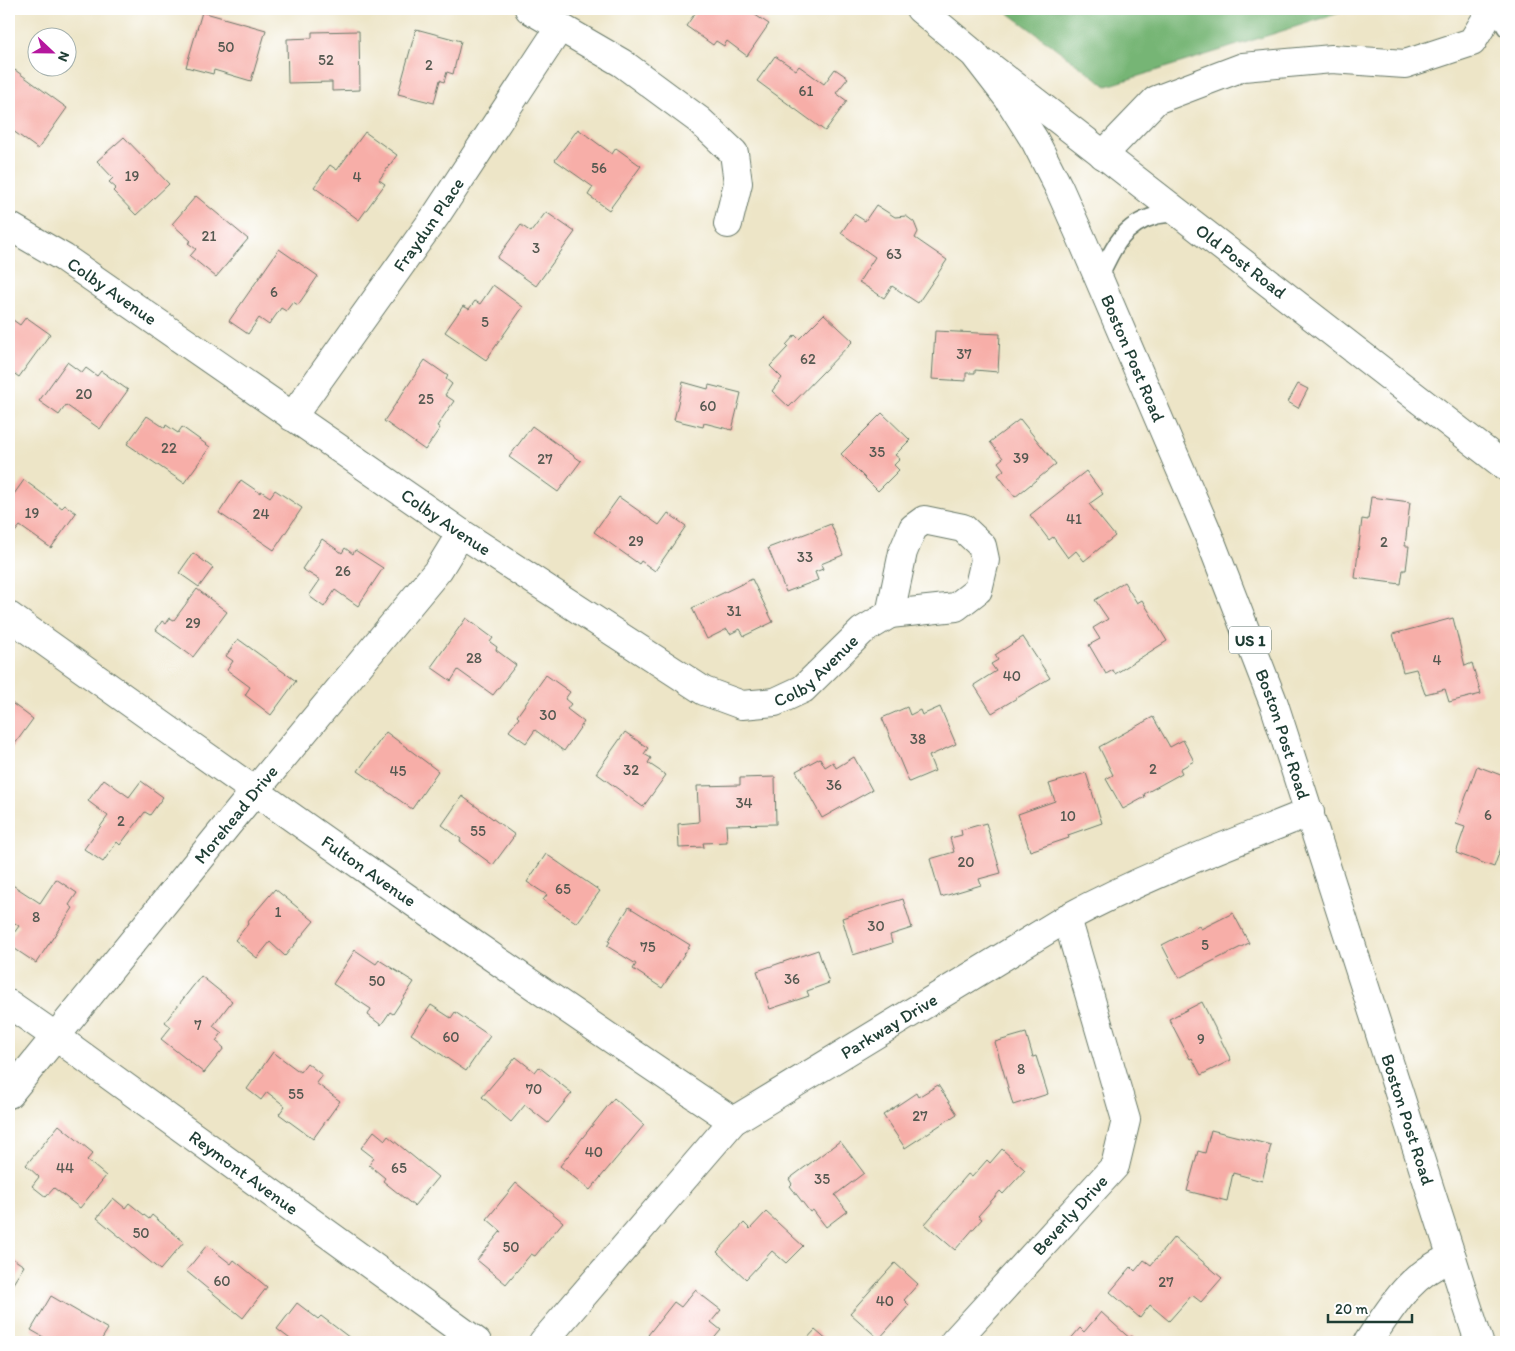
<svg xmlns="http://www.w3.org/2000/svg" width="1515" height="1351" viewBox="0 0 1515 1351" font-family="Itim,sans-serif">
	<rect width="100%" height="100%" fill="#fff"/>
	<filter id="ink" filterUnits="userSpaceOnUse"><feTurbulence type="fractalNoise" baseFrequency=".02" numOctaves="2"/><feDisplacementMap in="SourceGraphic" scale="10" xChannelSelector="R" yChannelSelector="G"/><feConvolveMatrix kernelMatrix="1 2 1 2 8 2 1 2 1" color-interpolation-filters="sRGB"/></filter>
	<filter id="wash" filterUnits="userSpaceOnUse"><feTurbulence type="fractalNoise" baseFrequency=".0096" numOctaves="4" result="noise"/><feDisplacementMap in="SourceGraphic" scale="20" xChannelSelector="R" yChannelSelector="G"/><feGaussianBlur stdDeviation="1.12" result="paint"/><feColorMatrix in="noise" values="0 0 0 0 0 0 0 0 0 0 0 0 0 0 0 0 0 1.4 0 .05"/><feComposite in="paint" operator="in"/></filter>
	<g filter="url(#wash)">
		<rect width="100%" height="100%" fill="#ede5c7"/>
		<!-- forest -->
		<path fill="#76b575" stroke="#4a7954" d="M1003,9H1352L1107,86Z"/>
		<g id="blocks">
			<!-- building -->
			<g fill="#f7aea8">
				<path d="M698,9H746L769,24L747,56L727,41L724,46L716,41L713,45L686,26Z"/>
				<path d="M202,12L266,30L251,81L214,70L213,74L186,67Z"/>
				<path d="M416,29L461,41L453,74L447,72L444,82L440,80L434,103L398,94Z"/>
				<path d="M359,31L360,90L332,91V82L288,83L287,39L312,38V32Z"/>
				<path d="M775,56L796,70L799,66L824,84L835,69L848,78L836,93L847,101L825,131L757,81Z"/>
				<path d="M15,70L67,108L38,149L9,128V80Z"/>
				<path d="M578,129L612,154L616,148L641,166L609,210L588,195L593,187L555,160Z"/>
				<path d="M365,132L397,155L379,180L385,184L359,220L314,187L330,165L337,170Z"/>
				<path d="M124,137L169,184L136,215L113,191L116,188L109,182L113,178L97,161Z"/>
				<path d="M196,196L248,239L216,277L190,256L196,249L188,243L191,241L172,224Z"/>
				<path d="M876,205L895,217L906,216L914,222L918,232L915,238L947,260L918,303L892,286L884,298L859,282L875,257L841,233L854,214L865,221Z"/>
				<path d="M546,212L575,232L536,286L497,258L521,225L531,232Z"/>
				<path d="M279,249L318,276L298,305L293,302L286,311L281,308L269,325L259,318L248,334L229,321Z"/>
				<path d="M493,285L523,307L486,360L445,332L463,306L469,309L475,301L480,304Z"/>
				<path d="M824,314L853,341L789,407L772,391L782,378L770,366L788,347L786,345L795,335L799,339Z"/>
				<path d="M26,317L50,334L19,377L9,370V323L10,324L13,320L20,325Z"/>
				<path d="M935,331L1000,334L998,372L975,370V373H966V381L932,379Z"/>
				<path d="M425,360L448,376L446,379L452,384L445,395L454,401L437,426L440,428L425,450L384,421Z"/>
				<path d="M67,362L82,373L86,368L97,376L101,371L128,390L100,429L66,405L59,415L39,401Z"/>
				<path d="M683,382L708,389L709,385L741,393L732,430L704,423L703,427L674,420Z"/>
				<path d="M1298,384L1308,389L1298,408L1288,402Z"/>
				<path d="M882,413L910,440L895,455L900,459L894,465L899,470L878,491L841,454Z"/>
				<path d="M147,416L165,428L166,425L178,433L182,427L210,447L184,483L127,444Z"/>
				<path d="M1020,419L1056,464L1015,497L998,475L1004,470L998,462L1003,458L990,442Z"/>
				<path d="M532,426L581,461L558,492L509,457Z"/>
				<path d="M1086,471L1103,494L1089,504L1115,536L1084,561L1076,551L1068,558L1053,537L1049,540L1030,515Z"/>
				<path d="M24,480L62,508L65,505L76,513L51,548L20,526L15,532L9,527V490L14,494Z"/>
				<path d="M241,480L260,493L261,491L270,497L275,490L302,508L274,550L219,513Z"/>
				<path d="M619,497L659,525L668,513L686,526L655,571L641,561L639,564L594,532Z"/>
				<path d="M1371,497L1410,502L1405,546H1409L1406,570H1403L1401,584L1355,578L1362,519L1368,520Z"/>
				<path d="M831,524L843,555L821,564L823,569L815,572L818,580L786,592L768,548Z"/>
				<path d="M322,539L342,553L345,548L353,554L355,550L383,568L358,606L335,590L324,607L309,596L320,580L302,569Z"/>
				<path d="M193,553L213,568L199,587L179,573Z"/>
				<path d="M752,579L773,622L744,636L740,629L730,634L727,629L707,639L692,608Z"/>
				<path d="M1124,582L1137,603L1142,600L1167,641L1115,674L1113,670L1106,674L1089,645L1100,639L1093,628L1108,619L1095,600Z"/>
				<path d="M197,589L227,612L193,657L156,630L162,621L166,624L170,618L174,620Z"/>
				<path d="M466,618L493,638L490,642L497,647L496,650L516,665L493,695L458,670L451,681L431,667Z"/>
				<path d="M1453,618L1465,666L1472,663L1481,694L1449,702L1445,689L1425,694L1416,669L1403,672L1393,634Z"/>
				<path d="M1023,637L1050,678L992,713L974,685L996,671L991,664L998,660L995,655Z"/>
				<path d="M238,639L296,681L271,715L245,695L250,687L227,670L233,661L226,656Z"/>
				<path d="M546,675L570,692L565,699L571,704L567,709L584,722L564,751L535,730L526,743L509,731L519,718L517,716Z"/>
				<path d="M9,701L33,719L9,752Z"/>
				<path d="M907,707L910,715L920,710L922,715L940,707L956,744L929,756L935,771L909,782L882,718Z"/>
				<path d="M1153,717L1170,747L1183,740L1194,761L1180,769L1182,773L1144,794L1145,797L1123,809L1106,779L1113,775L1099,747Z"/>
				<path d="M386,732L438,771L412,809L358,771Z"/>
				<path d="M625,732L648,748L644,754L651,758L648,763L666,775L643,807L596,773Z"/>
				<path d="M854,757L872,790L822,818L796,771L820,758L825,767L833,762L836,768Z"/>
				<path d="M1477,766L1506,777V834L1494,867L1456,853L1465,827L1456,824Z"/>
				<path d="M1086,773L1102,823L1068,835L1069,838L1030,851L1018,814L1055,801L1049,784Z"/>
				<path d="M775,777L776,824L726,825L727,842L703,843L704,847L679,848L678,824L699,822L697,786L740,785V778Z"/>
				<path d="M104,779L129,797L141,781L163,797L150,815L145,812L120,845L117,842L103,862L84,849L108,816L88,801Z"/>
				<path d="M462,796L515,835L493,865L460,841L461,839L442,825Z"/>
				<path d="M986,823L1001,873L979,879L981,885L941,897L930,859L954,852L950,838L962,835L961,830Z"/>
				<path d="M546,854L600,891L577,923L543,900L547,895L527,882Z"/>
				<path d="M56,879L77,893L69,905L73,908L36,963L9,945V940L19,926L9,919V887L11,884L40,903Z"/>
				<path d="M275,889L314,921L285,956L270,942L257,958L235,940L248,924L247,922Z"/>
				<path d="M903,899L912,928L890,935L892,943L853,955L842,918Z"/>
				<path d="M629,907L690,945L662,988L633,969L636,964L607,946L610,942L608,941Z"/>
				<path d="M1233,913L1249,943L1179,978L1162,945L1199,926L1201,929Z"/>
				<path d="M355,950L376,964L379,960L414,982L393,1014L390,1012L381,1025L368,1015L371,1009L333,984Z"/>
				<path d="M818,950L829,983L807,991L809,996L770,1009L757,971Z"/>
				<path d="M201,976L232,1001L213,1026L222,1033L216,1041L224,1048L204,1073L161,1039L171,1027L165,1022Z"/>
				<path d="M1202,1002L1231,1060L1201,1075L1192,1058L1190,1059L1169,1019Z"/>
				<path d="M431,1005L451,1018L455,1012L490,1036L466,1071L411,1034Z"/>
				<path d="M1026,1033L1033,1057L1036,1056L1048,1094L1013,1105L995,1042Z"/>
				<path d="M273,1052L300,1072L307,1063L322,1075L316,1083L340,1101L313,1139L279,1114L285,1106L267,1092L261,1100L247,1089Z"/>
				<path d="M516,1057L535,1072L539,1067L572,1093L548,1123L525,1105L511,1122L482,1097Z"/>
				<path d="M938,1085L957,1114L905,1148L883,1115L916,1093L918,1097Z"/>
				<path d="M614,1098L644,1125L590,1190L560,1166Z"/>
				<path d="M59,1125L93,1153L87,1160L106,1176L80,1208L54,1188L46,1197L32,1186L39,1177L26,1165Z"/>
				<path d="M1211,1130L1271,1145L1262,1181L1233,1173L1227,1201L1187,1191L1198,1151L1205,1153Z"/>
				<path d="M374,1131L385,1140L388,1136L438,1177L414,1206L383,1181L385,1178L369,1165L374,1158L361,1148Z"/>
				<path d="M840,1141L864,1173L835,1195L847,1211L826,1227L813,1210L810,1212L790,1186L792,1184L789,1179Z"/>
				<path d="M1002,1149L1025,1170L1003,1194L1000,1191L978,1216L982,1219L955,1250L925,1224L968,1174L972,1177L987,1160L990,1163Z"/>
				<path d="M516,1183L563,1222L535,1256L531,1254L506,1284L477,1260L501,1231L487,1219Z"/>
				<path d="M113,1198L125,1208L129,1203L149,1219L152,1215L184,1242L160,1270L97,1218Z"/>
				<path d="M766,1212L803,1246L786,1263L772,1251L746,1279L717,1252L744,1223L750,1229Z"/>
				<path d="M1174,1237L1222,1278L1201,1302L1192,1295L1169,1321L1150,1305L1140,1318L1110,1292L1131,1267L1135,1271L1144,1260L1151,1265Z"/>
				<path d="M207,1245L231,1264L234,1260L267,1287L243,1318L186,1271Z"/>
				<path d="M9,1256L24,1266L9,1290Z"/>
				<path d="M895,1263L918,1284L904,1300L909,1305L879,1339L850,1313Z"/>
				<path d="M695,1290L721,1310L711,1322L721,1330L711,1342H703L698,1338L695,1342H657L648,1335L674,1302L681,1307Z"/>
				<path d="M51,1296L108,1329L100,1342H52L31,1330Z"/>
				<path d="M297,1303L318,1319L321,1316L350,1338L347,1342H294L277,1329Z"/>
				<path d="M1101,1312L1125,1334L1130,1338L1131,1336L1139,1342H1068L1080,1328L1084,1332Z"/>
				<path d="M815,1330L829,1342H804Z"/>
			</g>
		</g>
	</g>
	<g filter="url(#ink)">
		<use href="#blocks" fill-opacity="0" stroke="#677867" stroke-width="1"/>
		<g fill="none" stroke-linecap="round" stroke-linejoin="round">
			<!-- lane casing -->
			<g stroke="#677867" stroke-width="19">
				<g id="lane">
					<path d="M1495,9L1506,28"/>
					<path d="M1099,278C1112,250 1122,225 1155,216C1162,214 1171,214 1178,213"/>
				</g>
			</g>
			<!-- street casing -->
			<g stroke="#677867" stroke-width="30">
				<g id="street">
					<path d="M529,9L622,63L699,120L734,153L738,183L728,224"/>
					<path d="M1103,155L1156,100L1243,67L1332,59L1405,64L1472,42L1492,9"/>
					<path id="s1" d="M9,226L64,258L461,533L704,691L742,705L775,702L803,689L862,631L890,614"/>
					<path id="s2" d="M292,417L437,214L560,27"/>
					<path d="M924,520L963,528L982,546L985,560L978,590L956,607L890,614L903,552L913,528Z"/>
					<path id="s3" d="M9,616C248,787 488,957 733,1121"/>
					<path id="s4" d="M9,1004L55,1036L477,1342"/>
					<path id="s5" d="M9,1094L255,791L439,569L461,533"/>
					<path id="s6" d="M543,1342L733,1121L1067,918C1145,876 1228,845 1310,812"/>
					<path id="s7" d="M954,1342L1115,1166L1126,1120L1067,918"/>
				</g>
			</g>
			<!-- secondary casing -->
			<g stroke="#677867" stroke-width="30">
				<g id="secondary">
					<path id="s8" d="M988,65L1506,467"/>
				</g>
			</g>
			<!-- primary casing -->
			<g stroke="#677867" stroke-width="30">
				<g id="primary">
					<path id="s9" d="M920,9L974,54L1008,98L1035,141L1059,188L1084,244L1206,529L1274,704L1479,1342"/>
					<path d="M1368,1342C1393,1305 1408,1276 1452,1257"/>
				</g>
			</g>
			<!-- lane -->
			<use href="#lane" stroke="#fff" stroke-width="16"/>
			<!-- street -->
			<use href="#street" stroke="#fff" stroke-width="28"/>
			<!-- secondary -->
			<use href="#secondary" stroke="#fff" stroke-width="28"/>
			<!-- primary -->
			<use href="#primary" stroke="#fff" stroke-width="28"/>
		</g>
	</g>
	<g text-anchor="middle" stroke-width="4" stroke-linejoin="round" paint-order="stroke">
		<!-- number labels -->
		<g font-size="15" fill="#555951">
			<text x="226" y="52">50</text>
			<text x="326" y="65">52</text>
			<text x="429" y="70">2</text>
			<text x="806" y="96">61</text>
			<text x="599" y="173">56</text>
			<text x="132" y="181">19</text>
			<text x="357" y="182">4</text>
			<text x="209" y="241">21</text>
			<text x="536" y="253">3</text>
			<text x="894" y="259">63</text>
			<text x="274" y="297">6</text>
			<text x="485" y="327">5</text>
			<text x="964" y="359">37</text>
			<text x="808" y="364">62</text>
			<text x="84" y="399">20</text>
			<text x="426" y="404">25</text>
			<text x="708" y="411">60</text>
			<text x="169" y="453">22</text>
			<text x="877" y="457">35</text>
			<text x="1021" y="463">39</text>
			<text x="545" y="464">27</text>
			<text x="32" y="518">19</text>
			<text x="261" y="519">24</text>
			<text x="1074" y="524">41</text>
			<text x="636" y="546">29</text>
			<text x="1384" y="547">2</text>
			<text x="805" y="562">33</text>
			<text x="343" y="576">26</text>
			<text x="734" y="616">31</text>
			<text x="193" y="628">29</text>
			<text x="474" y="663">28</text>
			<text x="1437" y="665">4</text>
			<text x="1012" y="681">40</text>
			<text x="548" y="720">30</text>
			<text x="918" y="744">38</text>
			<text x="1153" y="774">2</text>
			<text x="631" y="775">32</text>
			<text x="398" y="776">45</text>
			<text x="834" y="790">36</text>
			<text x="744" y="808">34</text>
			<text x="1488" y="820">6</text>
			<text x="1068" y="821">10</text>
			<text x="121" y="826">2</text>
			<text x="478" y="836">55</text>
			<text x="966" y="867">20</text>
			<text x="563" y="894">65</text>
			<text x="278" y="917">1</text>
			<text x="36" y="922">8</text>
			<text x="876" y="931">30</text>
			<text x="1205" y="950">5</text>
			<text x="648" y="952">75</text>
			<text x="792" y="984">36</text>
			<text x="377" y="986">50</text>
			<text x="198" y="1030">7</text>
			<text x="451" y="1042">60</text>
			<text x="1201" y="1044">9</text>
			<text x="1021" y="1074">8</text>
			<text x="534" y="1094">70</text>
			<text x="296" y="1099">55</text>
			<text x="920" y="1121">27</text>
			<text x="594" y="1157">40</text>
			<text x="65" y="1173">44</text>
			<text x="399" y="1173">65</text>
			<text x="822" y="1184">35</text>
			<text x="141" y="1238">50</text>
			<text x="511" y="1252">50</text>
			<text x="222" y="1286">60</text>
			<text x="1166" y="1287">27</text>
			<text x="885" y="1306">40</text>
		</g>
		<!-- shield labels -->
		<rect fill="#fff" stroke="#627771" stroke-width="1" x="1229" y="626.5" width="42" height="27" rx="4"/>
		<g font-size="16" font-weight="bold" fill="#1f3d34">
			<text x="1250" y="646">US 1</text>
		</g>
		<!-- street labels -->
		<g font-size="18" fill="#1f3d34" stroke="#fff">
			<text dy="6" stroke="none"><textPath href="#s2" startOffset="236">Fraydun Place</textPath></text>
			<text dy="6" stroke="none"><textPath href="#s8" startOffset="320">Old Post Road</textPath></text>
			<text dy="6" stroke="none"><textPath href="#s1" startOffset="122">Colby Avenue</textPath></text>
			<text dy="6" stroke="none"><textPath href="#s9" startOffset="415">Boston Post Road</textPath></text>
			<text dy="6" stroke="none"><textPath href="#s1" startOffset="528">Colby Avenue</textPath></text>
			<text dy="6" stroke="none"><textPath href="#s1" startOffset="962">Colby Avenue</textPath></text>
			<text dy="6" stroke="none"><textPath href="#s9" startOffset="820">Boston Post Road</textPath></text>
			<text dy="6" stroke="none"><textPath href="#s5" startOffset="360">Morehead Drive</textPath></text>
			<text dy="6" stroke="none"><textPath href="#s3" startOffset="441">Fulton Avenue</textPath></text>
			<text dy="6" stroke="none"><textPath href="#s6" startOffset="474">Parkway Drive</textPath></text>
			<text dy="6" stroke="none"><textPath href="#s9" startOffset="1225">Boston Post Road</textPath></text>
			<text dy="6" stroke="none"><textPath href="#s4" startOffset="289">Reymont Avenue</textPath></text>
			<text dy="6" stroke="none"><textPath href="#s7" startOffset="172">Beverly Drive</textPath></text>
		</g>
	</g>
	<!-- margin -->
	<rect width="1515" height="1351" fill="none" stroke="#fff" stroke-width="30"/>
	<!-- north arrow -->
	<g transform="translate(52 52) rotate(112)"><circle r="24" fill="#ffffff" stroke="#a5b1ae"/>
	<path d="M0-4L9 19L0 12L-9 19Z" fill="#b5179e"/>
	<text y="-8" font-size="14" font-weight="bold" text-anchor="middle" fill="#1f3d34">N</text>
	</g>
	<!-- scale -->
	<path d="M1328 1314v8h84v-8" fill="none" stroke="#1f3d34" stroke-width="2.5"/>
	<text x="1335" y="1314" font-size="15" fill="#1f3d34" stroke="#ffffff" stroke-width="4" paint-order="stroke">20 m</text>
</svg>
